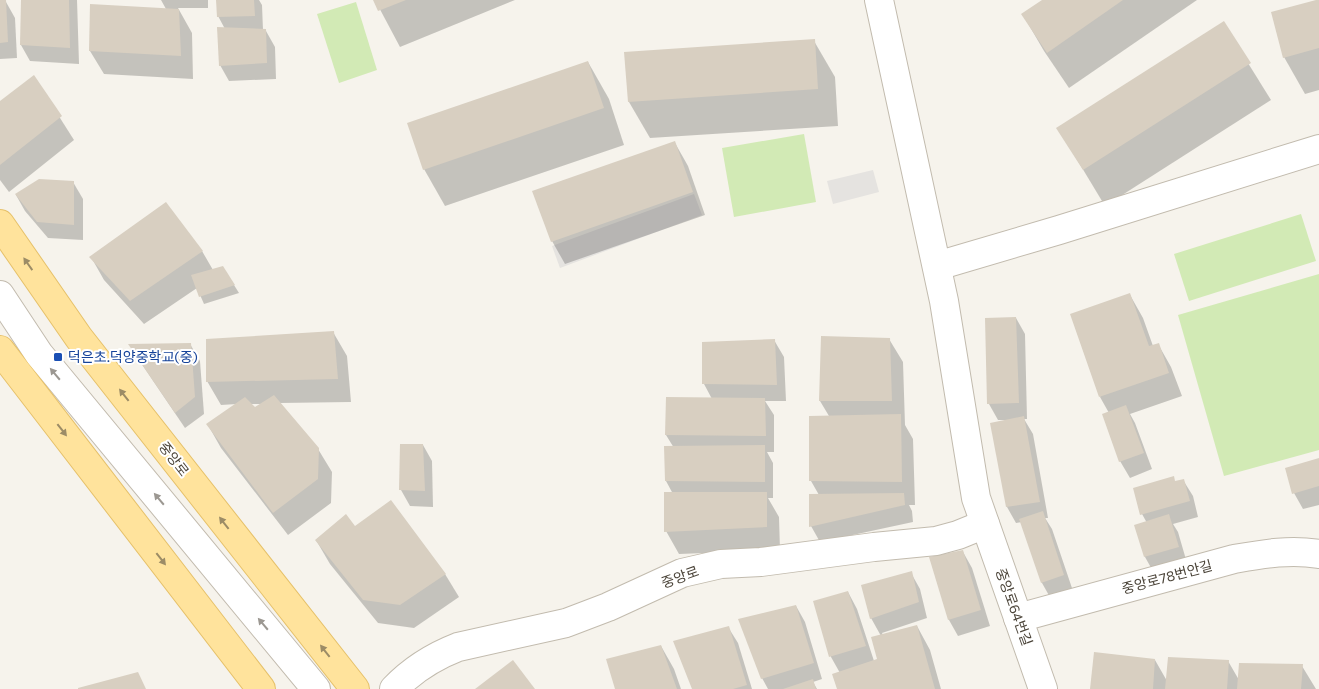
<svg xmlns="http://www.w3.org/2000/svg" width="1319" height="689" viewBox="0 0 1319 689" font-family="Commissioner,'Noto Sans KR',sans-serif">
	<rect width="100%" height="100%" fill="#f6f3ec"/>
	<!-- green -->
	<g fill="#d2eab5">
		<path d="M356,2L377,70L339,83L317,14Z"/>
		<path d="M804,134L816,202L734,217L722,148Z"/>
		<path d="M1301,214L1316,261L1189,301L1174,254Z"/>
		<path d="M1319,274V450L1224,476L1178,315Z"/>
	</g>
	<!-- parking -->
	<g fill="#e5e3e0">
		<path d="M873,170L879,192L833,204L827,181Z"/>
		<path d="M694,194L702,215L560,268L552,246Z"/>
	</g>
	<!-- shadow -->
	<g fill="#0003" fill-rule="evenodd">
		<path d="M22,0H77L79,64L30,61L21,45Z"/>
		<path d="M161,0H208V8H178L192,33L193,79L104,74L90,51L166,9Z"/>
		<path d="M218,0H259L262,5L263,30L266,31L275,47L276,79L229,81L220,65L225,29L218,16Z"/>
		<path d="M375,0H515L400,47Z"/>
		<path d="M1044,0H1197L1069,88L1044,51L1023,15Z"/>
		<path d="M1319,0V90L1305,94L1284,57Z"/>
		<path d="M0,1L6,2L15,18L17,58L0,59Z"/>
		<path d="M1223,23L1271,100L1105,206L1058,128Z"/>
		<path d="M814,41L835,77L838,126L650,138L629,102L626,53Z"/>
		<path d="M588,62L609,99L624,145L445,206L424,169Z"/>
		<path d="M34,77L74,140L9,192L0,180V103Z"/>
		<path d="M675,143L688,166L705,215L565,264L552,241Z"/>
		<path d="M73,182L83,199V240L48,238L25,211L16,195Z"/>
		<path d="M202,251L213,270L234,285L239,293L204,304L197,288L144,324L104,280L91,257Z"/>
		<path d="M1130,295L1143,318L1153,346L1158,344L1171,367L1182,396L1130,414L1135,423L1152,469L1130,478L1120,461L1109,413L1100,397Z"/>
		<path d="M1016,318L1025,334L1027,419H1024L1033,434L1048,518H1045L1052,529L1073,591L1051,599L1042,583L1022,522L1016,523L1007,507L992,424L1006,421V420H998L989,404Z"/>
		<path d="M333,332L347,356L351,402L280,403L318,449L332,472L331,503L288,535L221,448L208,425L237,404L221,405L207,381ZM250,404H263L255,409Z"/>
		<path d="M889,339L903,362L905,425L913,439L915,505H909L912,511L913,522L820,542L811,526L819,495L811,481L829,416L820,401Z"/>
		<path d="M774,340L784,357L786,401H765L774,415V452H767L773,463V498H768L779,517L780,550L679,554L666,531L673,494L666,481L674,448L666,435L712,399L704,384Z"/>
		<path d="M190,344L200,361L204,414L185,428L139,360Z"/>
		<path d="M401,445H423L432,461L433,507L410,506L401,490Z"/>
		<path d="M1319,459V505L1303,509L1294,493Z"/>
		<path d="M1183,480L1193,496L1198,517L1173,524L1178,532L1187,563L1154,573L1145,557L1147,523L1142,514L1176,482Z"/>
		<path d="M316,540L445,574L459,597L414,628L378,623L330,564Z"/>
		<path d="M963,552L972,568L990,626L958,636L949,620L930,558Z"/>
		<path d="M911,573L920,589L927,618L882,633L883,635L917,626L930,650L941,689H838L840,673L831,657L815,602L848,592L857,609L874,661L879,659L881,636L871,618Z"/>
		<path d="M796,606L805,622L822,679L813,682L817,689H768L762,678Z"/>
		<path d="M728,627L738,643L752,689H693Z"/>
		<path d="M661,646L674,669L681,689H617Z"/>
		<path d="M1155,660L1167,681L1228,661L1239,680L1302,666L1316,689H1092Z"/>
	</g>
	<!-- building -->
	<g fill="#d8cfc1">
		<path d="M0,0H6L8,42L0,43Z"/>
		<path d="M21,0H69L70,48L20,45Z"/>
		<path d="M216,0H254L255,16L217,17Z"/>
		<path d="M373,0H406L378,11Z"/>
		<path d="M1042,0H1123L1047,53L1021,14Z"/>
		<path d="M1316,0H1319V48L1283,58L1271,12Z"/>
		<path d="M90,4L179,9L181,56L89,51Z"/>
		<path d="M1224,21L1251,63L1083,170L1056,128Z"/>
		<path d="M217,27L266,29L267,63L219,66Z"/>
		<path d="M815,39L818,89L628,102L624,52Z"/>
		<path d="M588,61L604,108L423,170L407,123Z"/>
		<path d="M34,75L62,116L0,165V101Z"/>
		<path d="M675,141L693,192L551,242L532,191Z"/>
		<path d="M39,179L74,181V225L37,222L15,194Z"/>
		<path d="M166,202L203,251L130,301L89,257Z"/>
		<path d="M223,266L235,285L199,297L191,275Z"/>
		<path d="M1130,293L1149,346L1159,343L1169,373L1099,397L1070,314Z"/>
		<path d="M1016,317L1019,403L987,404L985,318Z"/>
		<path d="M334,331L338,379L206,382V339Z"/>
		<path d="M821,336L890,338L892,401H819Z"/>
		<path d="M775,339L777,385L702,384V342Z"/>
		<path d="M191,343L195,397L175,413L128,344Z"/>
		<path d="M274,395L319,448L318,479L273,513L206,424L245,397L255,407Z"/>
		<path d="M666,397L765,398L766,436L665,435Z"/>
		<path d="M1126,405L1144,453L1119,462L1102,414Z"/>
		<path d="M901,414L902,482L809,481V416Z"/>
		<path d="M1024,416L1040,502L1006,507L990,423Z"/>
		<path d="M400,444H423L425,491L399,490Z"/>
		<path d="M765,445V482L665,481L664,446Z"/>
		<path d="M1319,458V486L1292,494L1285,468Z"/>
		<path d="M1174,476L1175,481L1184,479L1190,501L1140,515L1133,488Z"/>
		<path d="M664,492H767V527L664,532Z"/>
		<path d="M904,493L905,505L809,527V494Z"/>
		<path d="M391,500L446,574L400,605L363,600L315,540L346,514L355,526Z"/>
		<path d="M1043,511L1064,575L1041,583L1019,519Z"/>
		<path d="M1169,514L1179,547L1144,557L1134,525Z"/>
		<path d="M963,550L981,610L948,620L929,557Z"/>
		<path d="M912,571L919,602L870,619L861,585Z"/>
		<path d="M848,591L866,646L829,657L813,601Z"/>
		<path d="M796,605L814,663L761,679L738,619Z"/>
		<path d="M917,625L935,689H837L832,674L877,659L871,637Z"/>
		<path d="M729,626L747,685L733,689H692L673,641Z"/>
		<path d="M661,645L677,689H615L606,659Z"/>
		<path d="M1094,652L1155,659L1153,689H1090Z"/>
		<path d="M1168,657L1229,660L1227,689H1165Z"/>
		<path d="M513,660L535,689H475Z"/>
		<path d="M1239,663L1303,664L1301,689H1237Z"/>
		<path d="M138,672L146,689H78V688Z"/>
		<path d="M813,679L816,689H783Z"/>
	</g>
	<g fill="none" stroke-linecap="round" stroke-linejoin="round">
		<!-- minor casing -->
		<g stroke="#c2bbae" stroke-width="30">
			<g id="minor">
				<path d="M879,0L944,301L976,498L1043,689"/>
				<path d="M937,266L1059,230L1319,149"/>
				<path d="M0,295L39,354L316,689"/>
				<path d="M1018,618L1234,559C1263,554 1290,549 1319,554"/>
				<path d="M394,689C412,670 435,656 458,647L566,623L608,607L682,573L721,564L761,562L874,547L936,541L958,535L985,524"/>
			</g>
		</g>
		<!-- major casing -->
		<g stroke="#e6c16a" stroke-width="30">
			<g id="major">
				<path d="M0,224L79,338L355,689"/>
				<path d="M0,350L261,689"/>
			</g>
		</g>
		<!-- minor -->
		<use href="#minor" stroke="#fff" stroke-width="28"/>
		<!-- major -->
		<use href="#major" stroke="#ffe39c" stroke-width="28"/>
	</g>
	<!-- one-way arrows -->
	<defs><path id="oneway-solid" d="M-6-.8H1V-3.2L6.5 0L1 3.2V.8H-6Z" transform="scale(1.25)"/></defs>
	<g fill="#9c8c66">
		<use href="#oneway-solid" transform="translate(28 264) rotate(-125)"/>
		<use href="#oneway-solid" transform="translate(124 395) rotate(-128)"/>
		<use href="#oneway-solid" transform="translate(62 430) rotate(52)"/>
		<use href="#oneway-solid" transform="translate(224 523) rotate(-128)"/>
		<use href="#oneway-solid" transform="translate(161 559) rotate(52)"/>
		<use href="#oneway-solid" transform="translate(325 651) rotate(-128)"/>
	</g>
	<g fill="#9c9892">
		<use href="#oneway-solid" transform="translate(55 374) rotate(-130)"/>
		<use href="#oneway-solid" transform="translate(159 499) rotate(-130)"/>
		<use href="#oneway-solid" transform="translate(263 624) rotate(-130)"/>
	</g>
	<!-- markers -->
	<rect fill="#1a4fb4" stroke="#fff" stroke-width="2" x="53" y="352" width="10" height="10" rx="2.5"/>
	<g text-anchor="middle" stroke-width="4" stroke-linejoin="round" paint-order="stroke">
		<!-- transit labels -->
		<g font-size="14" fill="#164399" stroke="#fff" text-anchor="start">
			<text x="68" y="362">덕은초.덕양중학교(중)</text>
		</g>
		<!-- street labels -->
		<g font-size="14" fill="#4b4439" stroke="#fff">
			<text transform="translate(174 459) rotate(52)" y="5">중앙로</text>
			<text transform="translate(680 577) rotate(-20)" y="5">중앙로</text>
			<text transform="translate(1167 577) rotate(-15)" y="5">중앙로78번안길</text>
			<text transform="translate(1014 607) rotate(70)" y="5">중앙로64번길</text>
		</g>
	</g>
</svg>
